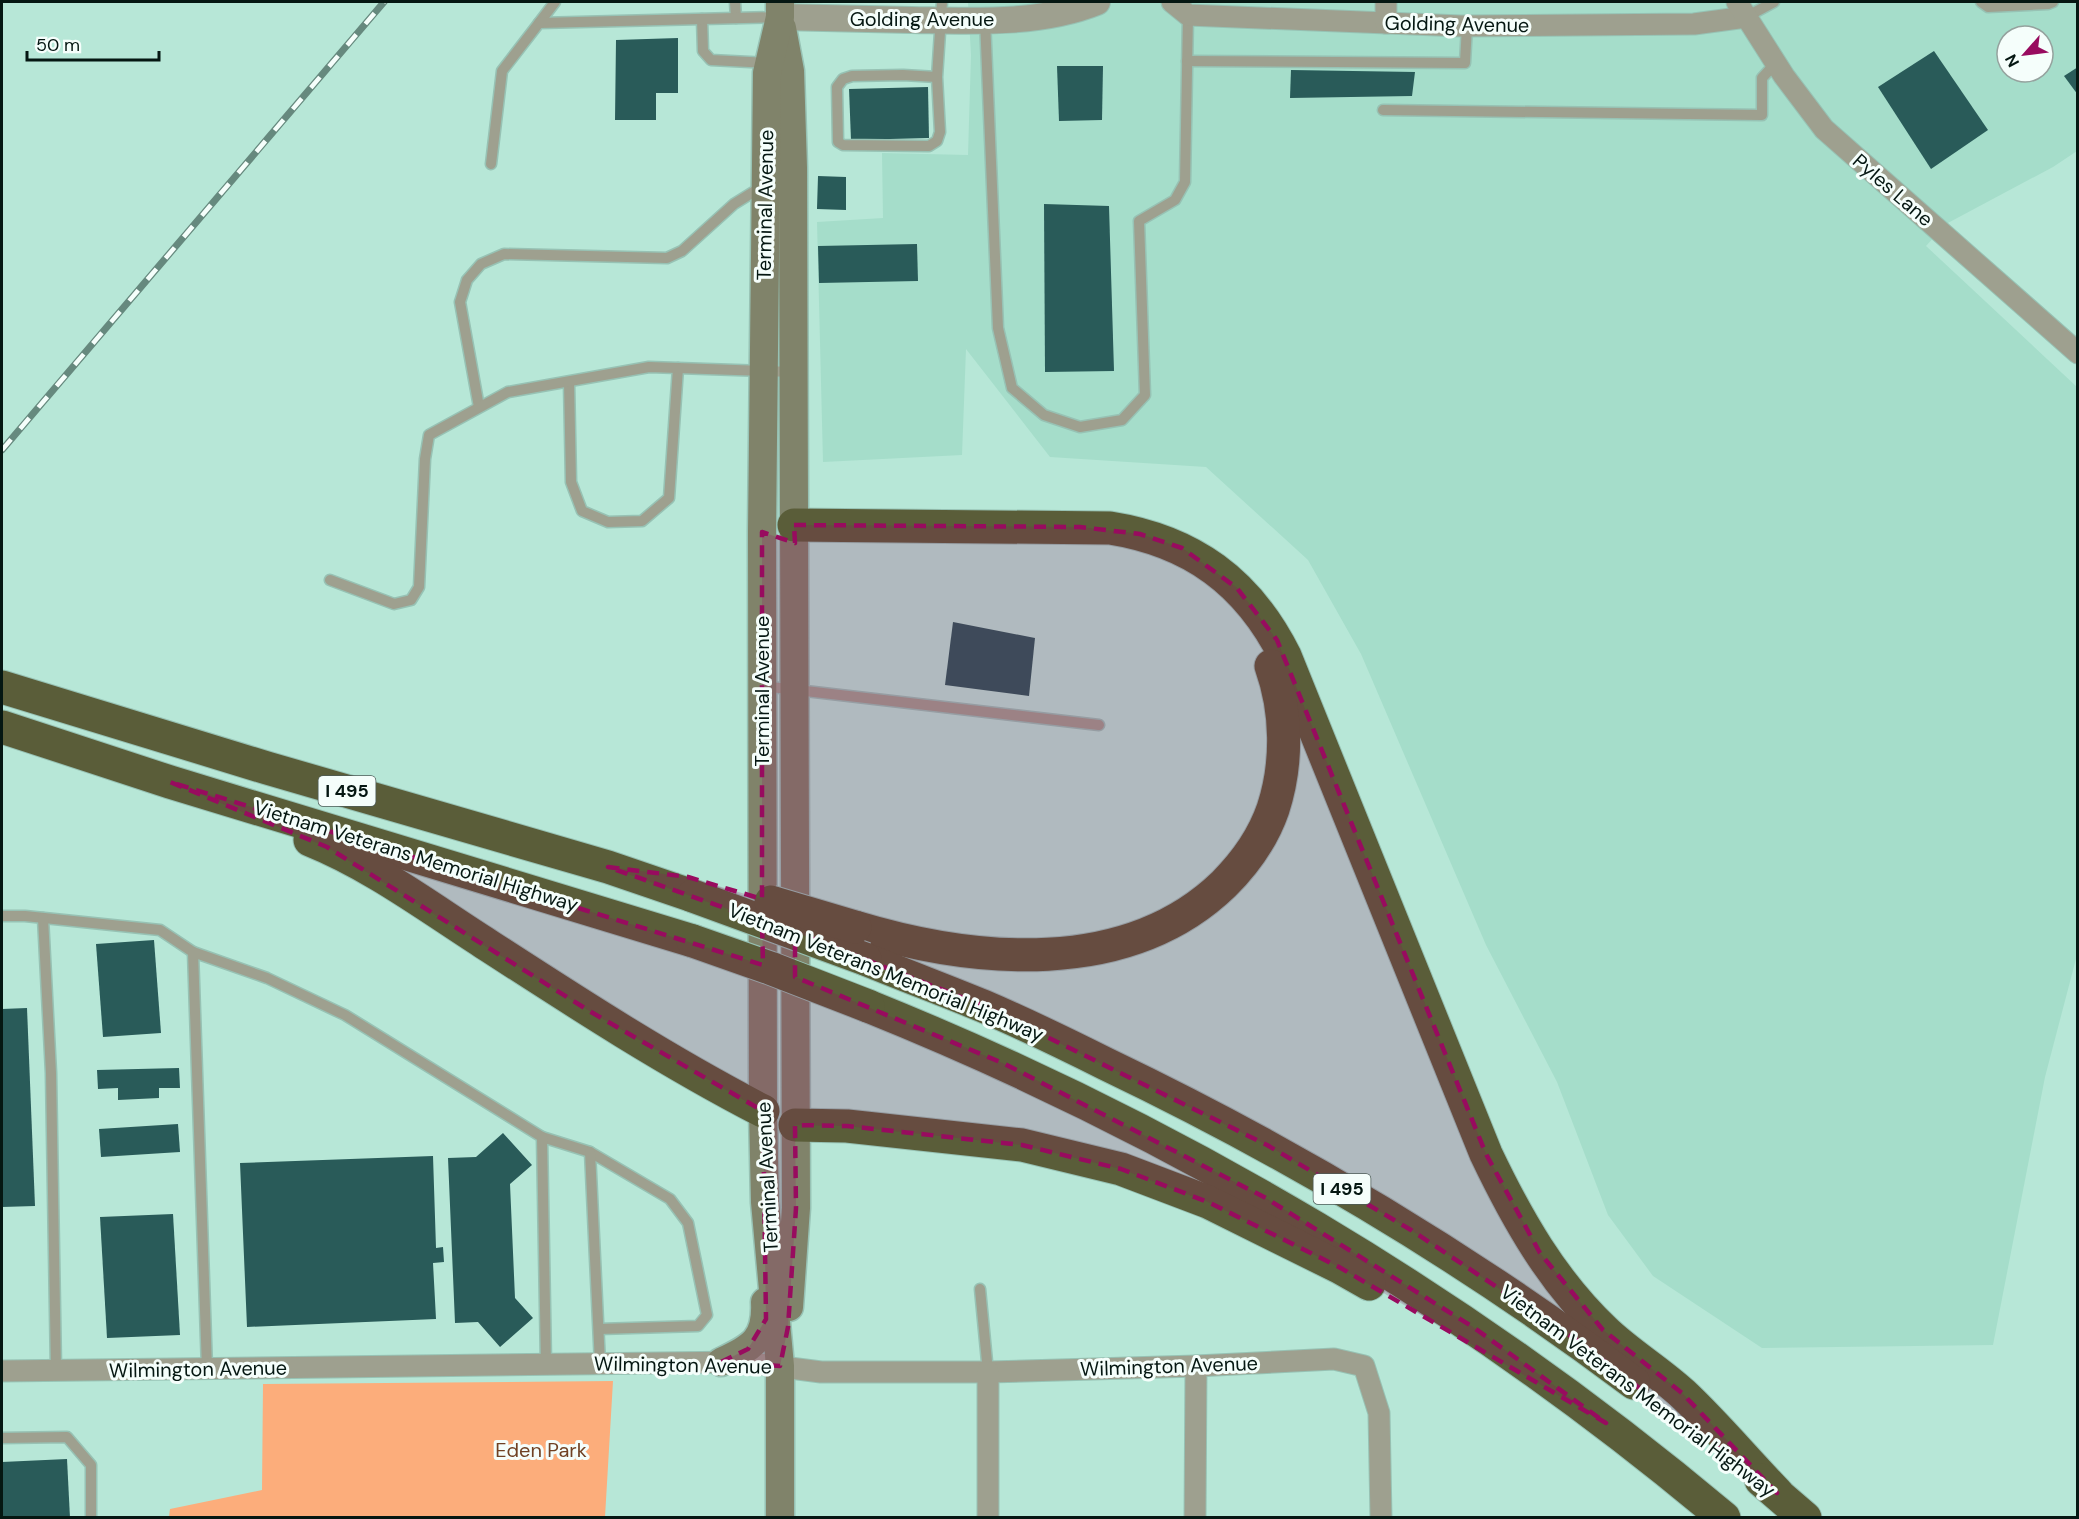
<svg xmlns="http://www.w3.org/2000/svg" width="2079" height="1519" viewBox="0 0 2079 1519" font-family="'DM Sans',sans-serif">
	<rect width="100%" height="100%" fill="#b7e7d7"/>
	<!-- built -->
	<path fill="#a5ddca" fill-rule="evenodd" d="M968,2H2077V151L2053,167L1946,224L1926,246L2077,387V955L2045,1077L1993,1345L1762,1348L1653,1276L1608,1215L1557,1082L1486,945L1361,654L1308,560L1206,467L1050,457L966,349L962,455L823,462L817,222L883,218L882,153L968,155L971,55ZM2007,36H2043V72H2007Z"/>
	<!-- green -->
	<path fill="#fcad7b" d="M613,1381L605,1517H169L170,1509L262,1490L263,1384Z"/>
	<!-- building -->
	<g fill="#295b59">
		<path d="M678,38V93H656V120H615L616,40Z"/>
		<path d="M1934,51L1988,130L1931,169L1878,87Z"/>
		<path d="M1057,66H1103L1102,120L1059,121Z"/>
		<path d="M2078,67V95L2064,76Z"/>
		<path d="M1291,70L1415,72L1412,96L1290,98Z"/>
		<path d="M928,87L929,138L851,140L849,89Z"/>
		<path d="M818,176L846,177V210L817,209Z"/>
		<path d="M1044,204L1109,206L1114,371L1045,372Z"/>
		<path d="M917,244L918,281L819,283L818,246Z"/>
		<path d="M953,622L1035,638L1029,696L945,685Z"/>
		<path d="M154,940L161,1033L103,1037L96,944Z"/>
		<path d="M27,1008L35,1206L2,1207V1009Z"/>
		<path d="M179,1068L180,1088H159V1098L118,1100V1088L98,1089L97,1070Z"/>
		<path d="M178,1124L180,1152L101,1157L99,1129Z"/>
		<path d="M503,1133L532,1165L510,1184L515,1298L533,1318L500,1347L478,1322L455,1323L448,1158L476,1157Z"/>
		<path d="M433,1156L436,1248L443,1247L444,1262L433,1263L436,1319L247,1327L240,1163Z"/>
		<path d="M173,1214L180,1335L107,1338L100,1217Z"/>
		<path d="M67,1459L70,1518H2V1462Z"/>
	</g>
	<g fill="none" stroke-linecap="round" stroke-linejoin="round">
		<!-- service casing -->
		<g stroke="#97c2b4" stroke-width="13">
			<g id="service">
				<path d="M735,2L736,18"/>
				<path d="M1981,2L1988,7L2048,4L2053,2"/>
				<path d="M1746,17L1774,2"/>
				<path d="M702,19L703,51L711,60L768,63"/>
				<path d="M985,20L998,328L1012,388L1044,415L1080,427L1122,420L1145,395L1139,221L1175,200L1185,182L1188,15"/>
				<path d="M539,23L555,2"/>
				<path d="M1187,61L1465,63L1467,26"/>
				<path d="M937,77L903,75L852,76L843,79L837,87L838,142L843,145L929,146L937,141L940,132L937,77L942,2"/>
				<path d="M1383,110L1762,115V78L1775,64"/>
				<path d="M491,164L502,71L539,23L779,17"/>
				<path d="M569,382L571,482L582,511L608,522L642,521L669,498L678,368"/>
				<path d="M479,407L460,302L467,280L481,264L504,254L667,258L682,251L734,204L763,186"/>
				<path d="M330,580L394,604L411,600L419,587L425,459L429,435L508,392L649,367L794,372"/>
				<path d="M762,686L1099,725"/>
				<path d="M2,916H25L160,930L193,952"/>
				<path d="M43,918L51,1073L56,1370"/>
				<path d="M542,1137L590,1152L670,1199L688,1223L707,1315L698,1326L599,1329"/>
				<path d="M590,1152L600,1364"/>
				<path d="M980,1289L988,1372"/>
				<path d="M207,1369L193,952L267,978L345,1015L542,1137L546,1364"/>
				<path d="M2,1438L67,1437L91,1465V1518"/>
			</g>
		</g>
		<!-- minor casing -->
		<g stroke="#97c2b4" stroke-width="23">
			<g id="minor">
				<path d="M1172,2L1188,15L1461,26L1694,24L1746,17"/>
				<path d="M1737,2L1784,76L1824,129L2078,353"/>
				<path d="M1386,23V2"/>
				<path d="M2,1371L744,1362L821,1372H988L1196,1366L1334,1359L1364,1366L1379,1413L1381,1518"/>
				<path d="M988,1372V1518"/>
				<path d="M1195,1518L1196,1366"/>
			</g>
		</g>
		<!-- tertiary casing -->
		<g stroke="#97c2b4" stroke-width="28">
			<path id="tertiary" d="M780,17C824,18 868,19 912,20C972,21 1040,25 1097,2"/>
		</g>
		<!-- secondary casing -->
		<g stroke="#97c2b4" stroke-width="31">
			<g id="secondary">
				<path d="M782,28L790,71L793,168L796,1208L789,1307"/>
				<path d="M721,1362C752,1347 767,1340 765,1302"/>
				<path d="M780,1518V1366L765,1202L763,1111L762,532L767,73L780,17V2"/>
			</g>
		</g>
		<!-- motorway casing -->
		<g stroke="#97c2b4" stroke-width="35">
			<g id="motorway">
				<path d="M794,525L1110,528C1192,541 1248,582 1285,656L1486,1154C1517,1219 1552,1281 1605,1331C1629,1354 1658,1371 1683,1394C1716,1425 1745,1460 1777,1493"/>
				<path d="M2,687L267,768L608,867L693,896"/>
				<path d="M2,727L170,782L693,941"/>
				<path d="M310,840C372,865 427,906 483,942C574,1001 666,1061 763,1111"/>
				<path d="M855,927C974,963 1127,978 1224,884C1246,862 1263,838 1273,809C1288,763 1287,711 1271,666"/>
				<path d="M865,959C904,975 944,990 983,1006C1025,1024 1066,1044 1106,1064C1292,1153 1469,1259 1634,1383"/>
				<path d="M868,1006C1178,1131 1468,1303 1724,1518"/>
				<path d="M795,1125L847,1126L1022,1145L1121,1169L1208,1202L1339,1267L1369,1284"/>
				<path d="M1761,1480L1805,1518"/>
			</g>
		</g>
		<!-- service -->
		<use href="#service" stroke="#9ea08f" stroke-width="10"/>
		<!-- minor -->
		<use href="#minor" stroke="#9ea08f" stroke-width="21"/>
		<!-- tertiary -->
		<use href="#tertiary" stroke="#9ea08f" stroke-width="26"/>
		<!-- secondary -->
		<use href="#secondary" stroke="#80836a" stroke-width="28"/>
		<!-- motorway -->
		<use href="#motorway" stroke="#5a5d39" stroke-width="33"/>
		<!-- rail casing -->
		<g stroke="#66897e" stroke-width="7">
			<path id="rail" d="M2,450L384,2"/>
		</g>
		<!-- rail -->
		<use href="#rail" stroke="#f5fefb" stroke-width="4.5" stroke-dasharray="14" stroke-linecap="butt"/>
		<!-- motorway-bridge casing -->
		<g stroke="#97c2b4" stroke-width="35" stroke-linecap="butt">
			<g id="motorway-bridge">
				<path d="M693,896L865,959"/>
				<path d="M771,902L855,927"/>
				<path d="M693,941L770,968L868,1006"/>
			</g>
		</g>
		<!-- motorway-bridge -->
		<use href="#motorway-bridge" stroke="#5a5d39" stroke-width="33"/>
	</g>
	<!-- marked area -->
	<path fill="#980b5f" fill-opacity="0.2" stroke="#980b5f" stroke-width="4.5" stroke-dasharray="12 8" stroke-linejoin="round" d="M794,525L1080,527L1140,534L1182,548L1237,588L1277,640L1486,1154L1540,1253L1603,1330L1682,1393L1777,1493L1575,1339L1411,1230L1267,1145L984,1006L795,932V977L1005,1064L1264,1197L1473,1327L1606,1423L1339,1267L1208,1202L1121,1169L1022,1145L847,1126L795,1125L796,1208L788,1327L780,1366L721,1362L748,1349L766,1319L763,1111L591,1012L327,847L170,782L763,965L762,921L608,867L688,877L762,899V532L795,543Z"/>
	<g text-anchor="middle" stroke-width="6" stroke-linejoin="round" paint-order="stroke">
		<!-- shield labels -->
		<g fill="#f5fefb" stroke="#4d5c58" stroke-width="1.5">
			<rect x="318.5" y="776" width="57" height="30" rx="4.5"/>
			<rect x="1313.5" y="1174" width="57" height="30" rx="4.5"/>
		</g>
		<g font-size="18" font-weight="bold" fill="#051712">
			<text x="347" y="797">I 495</text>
			<text x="1342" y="1195">I 495</text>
		</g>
		<!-- street labels -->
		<g font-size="20" fill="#051712" stroke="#f5fefb">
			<text x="922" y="26">Golding Avenue</text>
			<text transform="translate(1457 24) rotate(1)" y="7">Golding Avenue</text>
			<text transform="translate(1893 190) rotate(41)" y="7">Pyles Lane</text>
			<text transform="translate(765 205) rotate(-89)" y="7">Terminal Avenue</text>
			<text transform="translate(762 691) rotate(-90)" y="7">Terminal Avenue</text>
			<text transform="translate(416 856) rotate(17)" y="7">Vietnam Veterans Memorial Highway</text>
			<text transform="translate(886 972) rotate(22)" y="7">Vietnam Veterans Memorial Highway</text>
			<text transform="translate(767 1177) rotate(-93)" y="7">Terminal Avenue</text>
			<text transform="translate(683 1365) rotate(1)" y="7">Wilmington Avenue</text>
			<text transform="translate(1169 1366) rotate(-2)" y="7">Wilmington Avenue</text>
			<text transform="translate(198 1369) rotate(-1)" y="7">Wilmington Avenue</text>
			<text transform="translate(1638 1391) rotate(37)" y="7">Vietnam Veterans Memorial Highway</text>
		</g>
		<!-- park labels -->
		<g font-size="20" fill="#704123" stroke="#f5fefb">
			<text x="541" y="1457">Eden Park</text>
		</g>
	</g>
	<!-- border -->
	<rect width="2079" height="1519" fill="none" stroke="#051712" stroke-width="6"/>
	<!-- north arrow -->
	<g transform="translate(2025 54) rotate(242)"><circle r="28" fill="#f5fefb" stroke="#95a29e" stroke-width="1.5"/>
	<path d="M0-4.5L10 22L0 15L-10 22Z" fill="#980b5f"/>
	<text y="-9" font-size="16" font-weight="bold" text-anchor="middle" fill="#051712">N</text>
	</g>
	<!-- scale -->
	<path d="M27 51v9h132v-9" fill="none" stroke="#051712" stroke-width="3"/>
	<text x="36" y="51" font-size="18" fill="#051712" stroke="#f5fefb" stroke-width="4.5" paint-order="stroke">50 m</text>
</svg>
